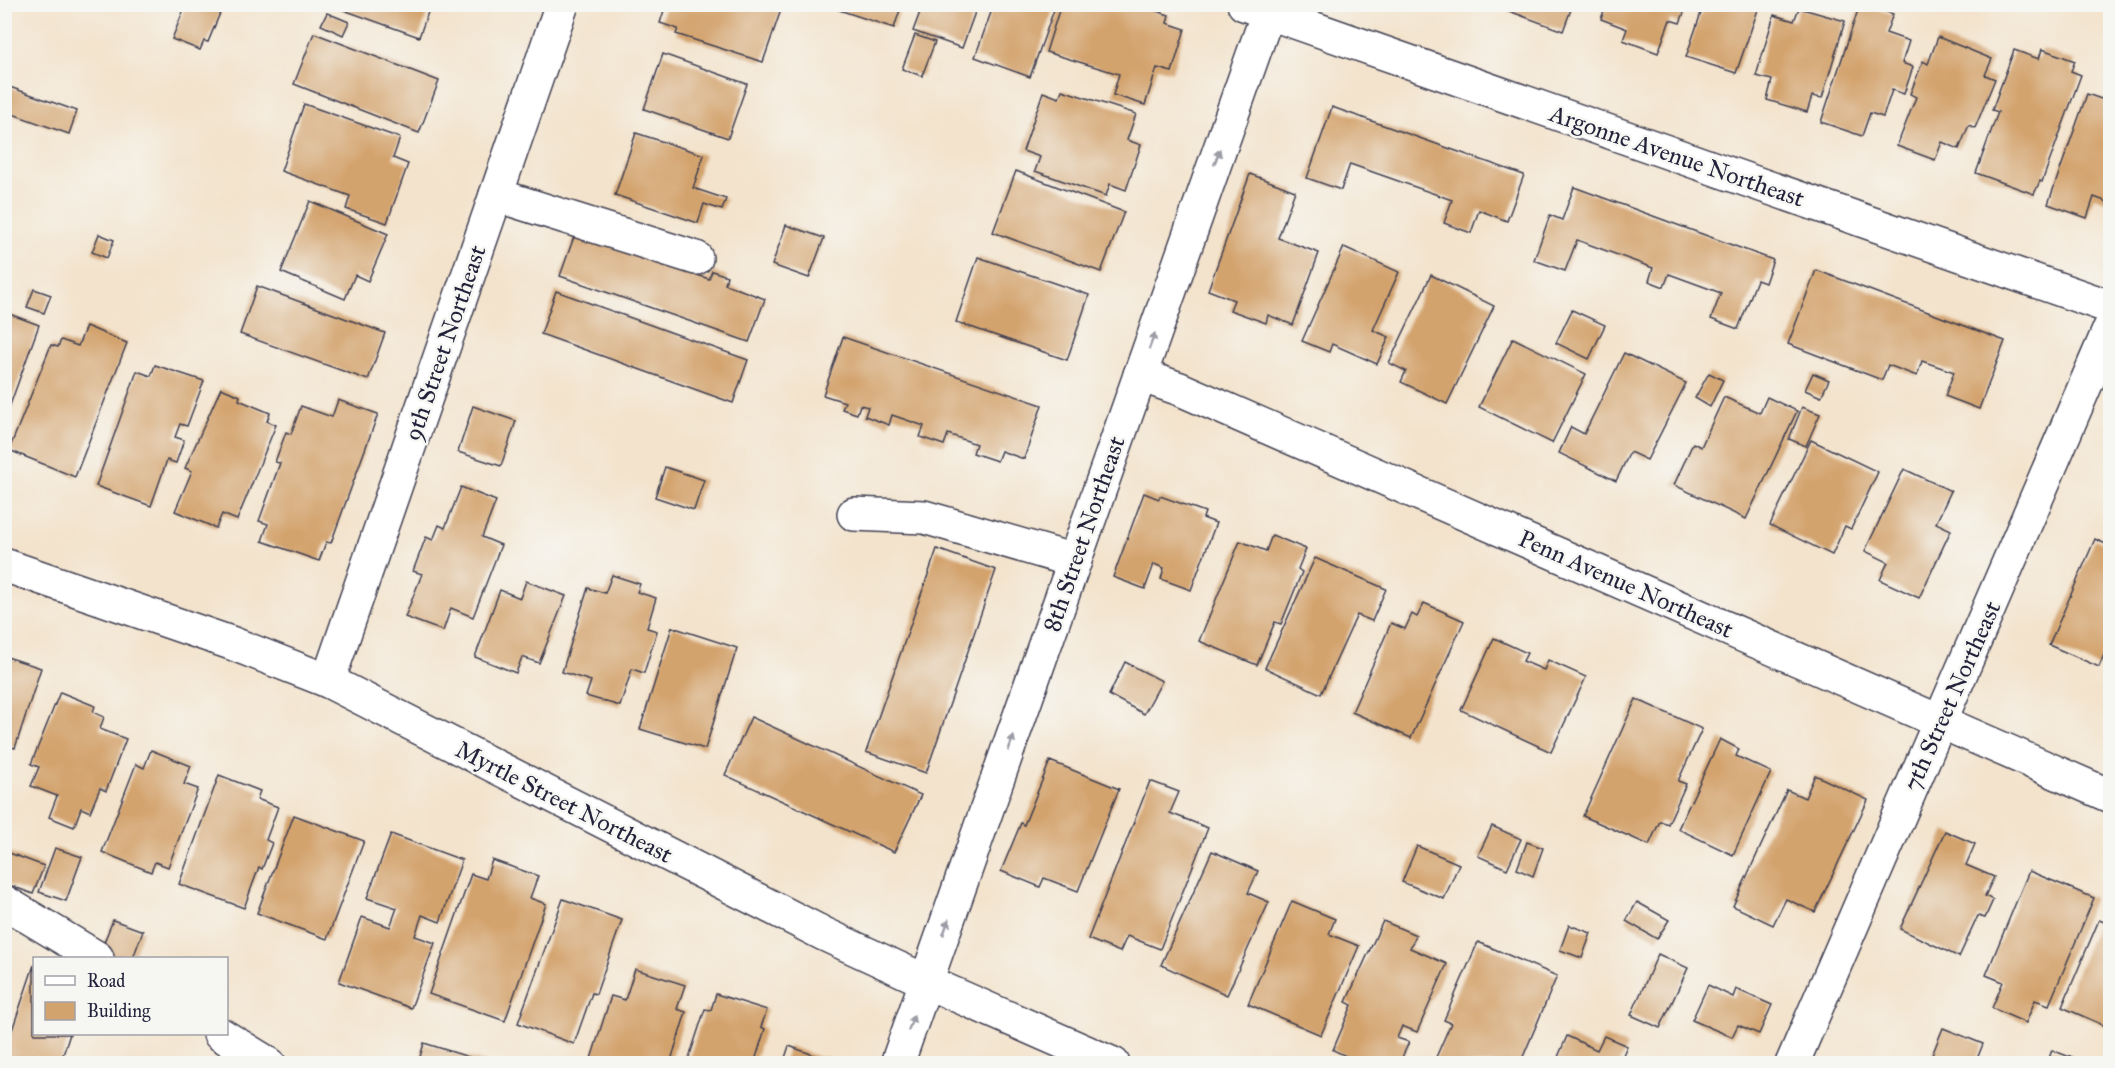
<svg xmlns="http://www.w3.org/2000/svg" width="2115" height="1068" viewBox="0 0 2115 1068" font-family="'IM FELL Great Primer',serif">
	<rect width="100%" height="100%" fill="#f6f6f2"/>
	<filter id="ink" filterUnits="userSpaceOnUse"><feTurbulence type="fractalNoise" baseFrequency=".0167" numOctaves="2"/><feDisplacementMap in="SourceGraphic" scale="12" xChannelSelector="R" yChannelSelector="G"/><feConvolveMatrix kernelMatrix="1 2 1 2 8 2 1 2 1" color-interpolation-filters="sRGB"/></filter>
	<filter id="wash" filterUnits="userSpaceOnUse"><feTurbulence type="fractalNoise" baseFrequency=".008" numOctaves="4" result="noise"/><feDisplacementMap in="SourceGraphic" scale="24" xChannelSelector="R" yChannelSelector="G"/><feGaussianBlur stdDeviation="1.35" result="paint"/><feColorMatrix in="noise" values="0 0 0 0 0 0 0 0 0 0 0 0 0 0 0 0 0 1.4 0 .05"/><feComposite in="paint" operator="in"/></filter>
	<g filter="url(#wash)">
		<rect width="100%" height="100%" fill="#f3e3cc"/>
		<g id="blocks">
			<!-- building -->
			<g fill="#d3a36d">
				<path d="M186,4L223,6L208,42L204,41L200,50L172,39Z"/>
				<path d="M327,4H431L419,37Z"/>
				<path d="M666,4H783L763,62L676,34L678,29L660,23Z"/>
				<path d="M834,4H902L894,28L833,8Z"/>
				<path d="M923,4H978L962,48L913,31Z"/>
				<path d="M994,4H1056L1030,77L975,57Z"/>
				<path d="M1061,4H1135L1169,15L1167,23L1185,29L1172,72L1157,68L1145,105L1113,95L1119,74L1046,52Z"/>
				<path d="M1511,4H1573L1563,31L1509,11Z"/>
				<path d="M1704,4H1760L1736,73L1686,57Z"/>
				<path d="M1860,4L1893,14L1886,33L1909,41L1902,63L1913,67L1904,94L1892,90L1883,117L1870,113L1862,136L1821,122Z"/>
				<path d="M1606,5H1687L1680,23L1670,20L1658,53L1623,40L1627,29L1601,19Z"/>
				<path d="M1799,8L1845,21L1822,98L1812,96L1807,112L1767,100L1772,80L1756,76L1774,15L1794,21Z"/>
				<path d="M327,13L349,22L343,35L321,25Z"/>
				<path d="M314,33L439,81L419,133L294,84Z"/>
				<path d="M915,35L935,42L922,76L902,69Z"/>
				<path d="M1938,37L1992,59L1985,75L1995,79L1975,128L1969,125L1959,149L1942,142L1935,160L1897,146L1916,97L1910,94L1923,61L1928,64Z"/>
				<path d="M2042,49L2075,61L2071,71L2081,75L2042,182L2040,181L2034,194L1976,173L1998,112L1992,110L2014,50L2039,59Z"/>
				<path d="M663,54L747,84L728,138L644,109Z"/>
				<path d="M7,86L77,111L69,134L4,111V92Z"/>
				<path d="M1062,90L1136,114L1127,140L1141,145L1126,190L1110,184L1106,196L1035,171L1040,157L1023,151L1043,92L1059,98Z"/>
				<path d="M2087,94L2110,102V203L2094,197L2087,218L2048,204Z"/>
				<path d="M304,104L400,138L393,158L408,164L387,223L346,209L350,196L281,171Z"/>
				<path d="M1332,107L1524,175L1507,221L1479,210L1471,233L1444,223L1452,200L1350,164L1341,190L1307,178Z"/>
				<path d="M636,133L704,155L693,188L726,199L722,210L704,204L698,223L615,195Z"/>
				<path d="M1016,171L1124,212L1101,272L993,232Z"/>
				<path d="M1250,174L1295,191L1278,238L1319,253L1293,325L1268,315L1266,323L1230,310L1234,300L1208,290Z"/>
				<path d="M1574,187L1773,260L1765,283L1757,280L1738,329L1711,319L1721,293L1669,274L1664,287L1649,281L1653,268L1577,240L1565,271L1534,260L1550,215L1562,220Z"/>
				<path d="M310,201L388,234L368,281L355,275L345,299L281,272Z"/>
				<path d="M786,225L824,238L809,278L772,265Z"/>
				<path d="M99,234L114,240L107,258L92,252Z"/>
				<path d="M575,234L709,279L712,271L727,276L725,284L765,299L749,342L560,276Z"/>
				<path d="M1344,247L1399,272L1373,330L1389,337L1377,364L1332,344L1329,352L1302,341Z"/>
				<path d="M978,257L1089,295L1067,360L956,322Z"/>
				<path d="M1816,270L2005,341L1979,409L1945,396L1954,372L1922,361L1917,376L1888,365L1882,380L1788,344Z"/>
				<path d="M1431,275L1494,306L1447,404L1401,382L1406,371L1389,363Z"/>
				<path d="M257,286L385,333L368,380L240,334Z"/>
				<path d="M34,289L51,295L44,313L27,307Z"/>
				<path d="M556,291L748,360L733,403L541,334Z"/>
				<path d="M1572,310L1605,325L1589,359L1556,343Z"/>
				<path d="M4,312L39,325L5,419H4Z"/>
				<path d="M86,326L127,343L75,477L9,450L51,345L58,347L61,340L78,346Z"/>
				<path d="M843,337L1042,405L1024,459L1001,451L997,461L973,453L976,444L948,434L944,445L920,437L924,426L892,415L889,425L865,416L868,407L860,405L857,414L842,409L845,402L823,395Z"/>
				<path d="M1513,338L1586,374L1552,443L1479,407Z"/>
				<path d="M1624,353L1686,383L1647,460L1630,452L1616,481L1559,453L1571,427L1584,434Z"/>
				<path d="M155,365L204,381L187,426L180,424L175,437L184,440L176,463L167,460L151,506L96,486L137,371L151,376Z"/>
				<path d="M1709,373L1723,380L1710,407L1695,398Z"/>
				<path d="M1813,373L1829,380L1821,397L1805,390Z"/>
				<path d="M221,388L240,396L239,400L270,413L267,421L276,425L237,520L222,514L216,528L175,511L192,471L185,468Z"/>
				<path d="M1724,397L1760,413L1767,397L1797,411L1746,519L1674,485L1693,443L1701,447Z"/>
				<path d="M338,400L378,414L331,543L326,542L319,561L262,541L268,524L259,521L280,463L275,462L286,432L291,434L301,406L332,417Z"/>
				<path d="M473,406L516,421L501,466L458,452Z"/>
				<path d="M1802,407L1820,414L1806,446L1789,439Z"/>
				<path d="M1811,440L1878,472L1851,529L1845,526L1832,555L1770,525Z"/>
				<path d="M665,467L704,480L694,510L655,497Z"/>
				<path d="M1904,469L1951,491L1936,523L1951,530L1919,598L1880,580L1888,562L1865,551Z"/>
				<path d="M461,487L496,501L482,537L501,545L473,617L451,608L443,631L405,617L422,574L413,571L426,537L433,540L439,525L445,528Z"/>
				<path d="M1144,493L1159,499L1160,496L1205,512L1203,518L1216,523L1191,590L1161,579L1164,568L1154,564L1145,589L1113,577Z"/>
				<path d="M1272,535L1306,549L1298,569L1302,572L1281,624L1275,622L1257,665L1199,641L1240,541L1266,551Z"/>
				<path d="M2095,539L2110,546V640L2099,667L2049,645Z"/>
				<path d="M937,549L996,570L926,773L866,752Z"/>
				<path d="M1315,558L1386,589L1372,621L1357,615L1321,694L1265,668Z"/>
				<path d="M612,575L640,584L637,592L656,598L647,628L657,631L644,673L632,669L620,706L586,696L591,681L562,672L588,588L605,593Z"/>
				<path d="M526,581L566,596L539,663L522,657L516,673L475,657L500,590L520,598Z"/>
				<path d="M1424,603L1464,621L1411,738L1352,712L1391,623L1405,629L1412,614L1417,617Z"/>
				<path d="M672,627L737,648L705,749L640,729Z"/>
				<path d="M1494,638L1527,653L1523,661L1544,670L1548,660L1586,677L1551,752L1461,710Z"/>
				<path d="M7,657L41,668L15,748L4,745V666Z"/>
				<path d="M1125,662L1162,681L1144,714L1109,695Z"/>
				<path d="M60,692L95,706L93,712L104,717L100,729L126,739L106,791L100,788L90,812L81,808L74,827L49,817L57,796L31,786L39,767L31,764Z"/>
				<path d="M1636,699L1702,729L1678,781L1686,784L1668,824L1660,821L1649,845L1583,816Z"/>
				<path d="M751,717L921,795L894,852L725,775Z"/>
				<path d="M1720,739L1739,749L1736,756L1771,772L1733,855L1678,829Z"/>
				<path d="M151,750L191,766L184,784L198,789L168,867L155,862L151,872L102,852L136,764L144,768Z"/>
				<path d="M1050,761L1119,789L1078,891L1044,878L1040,887L1001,871L1021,823L1024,825Z"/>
				<path d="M219,775L260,791L257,799L278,807L266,840L272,843L262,869L259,867L244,908L179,884Z"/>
				<path d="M1815,775L1868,800L1815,912L1786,899L1773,925L1733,906L1787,790L1805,798Z"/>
				<path d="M1150,781L1179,792L1170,813L1208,828L1160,949L1127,936L1120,952L1088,939Z"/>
				<path d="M294,815L364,841L327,939L257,913Z"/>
				<path d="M1492,826L1521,839L1507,869L1478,856Z"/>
				<path d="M1945,831L1975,844L1966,865L1994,877L1985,896L1993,900L1985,918L1978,916L1959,957L1900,929Z"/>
				<path d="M391,834L462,860L440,922L422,915L415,936L435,943L411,1008L339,982L362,917L390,927L397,908L367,898Z"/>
				<path d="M1527,842L1543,848L1533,876L1517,869Z"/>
				<path d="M1417,846L1459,864L1444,899L1402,882Z"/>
				<path d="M55,848L82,857L66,901L39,892Z"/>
				<path d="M4,851L44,866L33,894L4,883Z"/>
				<path d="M1212,851L1258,871L1248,893L1269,902L1227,995L1161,965Z"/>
				<path d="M492,860L538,876L530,898L546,904L505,1021L429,994L471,874L486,879Z"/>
				<path d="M2029,871L2094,898L2049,1005L2035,1000L2026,1023L1992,1008L2003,982L1986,975Z"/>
				<path d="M563,899L622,920L596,994L592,993L574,1044L518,1023Z"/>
				<path d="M1292,901L1335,919L1329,934L1359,946L1321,1035L1248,1004Z"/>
				<path d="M1637,902L1669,920L1657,939L1626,921Z"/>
				<path d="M113,920L143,931L133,958H116L100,952Z"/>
				<path d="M2099,920L2110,924V1028L2062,1007Z"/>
				<path d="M1383,921L1416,935L1410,948L1447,964L1417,1032L1402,1026L1397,1038L1409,1042L1399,1064H1363L1333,1050L1352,1005L1346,1002Z"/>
				<path d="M1569,925L1591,933L1582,958L1560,950Z"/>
				<path d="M1478,942L1557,976L1520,1064H1433L1451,1023L1444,1020Z"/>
				<path d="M1658,954L1688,968L1660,1028L1631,1015Z"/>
				<path d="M34,965V1034H70L60,1064H4V1054Z"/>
				<path d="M635,969L685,985L677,1009L686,1012L670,1064H597L590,1062L611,996L625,1000Z"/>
				<path d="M1708,985L1733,997L1736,989L1772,1005L1759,1034L1738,1025L1732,1037L1692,1020Z"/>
				<path d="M716,994L767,1010L761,1027L765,1029L754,1064H687L705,1009L711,1010Z"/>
				<path d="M1943,1028L1983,1044L1975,1064H1940L1930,1060Z"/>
				<path d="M1567,1036L1597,1050L1604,1036L1627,1046L1619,1064H1555Z"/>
				<path d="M424,1043L488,1063V1064H418Z"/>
				<path d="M789,1046L822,1058L823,1056L844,1064H783Z"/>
				<path d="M2052,1050L2085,1063V1064H2047Z"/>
			</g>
		</g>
	</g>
	<g filter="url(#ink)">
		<use href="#blocks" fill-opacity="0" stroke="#413f51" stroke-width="1.5"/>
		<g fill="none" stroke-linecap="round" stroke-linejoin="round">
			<!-- minor casing -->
			<g stroke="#413f51" stroke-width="36">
				<g id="minor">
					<path d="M1244,4L2110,307"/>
					<path d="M496,195L696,258"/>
					<path d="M1140,375L1180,389L2110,796"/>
					<path d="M854,514L924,517L1075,561"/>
					<path d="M4,565L231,643L328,681L824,934L947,991L1113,1064"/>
					<path d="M328,681L562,4"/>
					<path d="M4,902L97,958"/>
					<path d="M220,1034L269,1064"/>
					<path d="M897,1064L1271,4"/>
					<path d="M1792,1064L2110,328"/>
				</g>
			</g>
			<!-- minor -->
			<use href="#minor" stroke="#fff" stroke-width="33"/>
		</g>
		<!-- one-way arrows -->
		<defs><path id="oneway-solid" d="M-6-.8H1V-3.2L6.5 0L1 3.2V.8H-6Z" transform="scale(1.5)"/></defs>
		<g fill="#9c9ca7">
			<use href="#oneway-solid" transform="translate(1217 157) rotate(-70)"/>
			<use href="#oneway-solid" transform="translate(1152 341) rotate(-70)"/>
			<use href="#oneway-solid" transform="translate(1011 743) rotate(-71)"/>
			<use href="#oneway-solid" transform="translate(946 927) rotate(-71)"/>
			<use href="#oneway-solid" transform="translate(911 1023) rotate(-70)"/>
		</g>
	</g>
	<g text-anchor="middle" stroke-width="5" stroke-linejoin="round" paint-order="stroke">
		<!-- street labels -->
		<g font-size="24" fill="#22223b" stroke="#f6f6f2">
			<text transform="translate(1677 156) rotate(19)" y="8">Argonne Avenue Northeast</text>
			<text transform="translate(445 343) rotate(-71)" y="8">9th Street Northeast</text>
			<text transform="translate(1084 534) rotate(-71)" y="8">8th Street Northeast</text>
			<text transform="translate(1626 584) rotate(24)" y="8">Penn Avenue Northeast</text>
			<text transform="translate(1952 696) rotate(-66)" y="8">7th Street Northeast</text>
			<text transform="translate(564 802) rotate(27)" y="8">Myrtle Street Northeast</text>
		</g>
	</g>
	<!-- margin -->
	<rect width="2115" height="1068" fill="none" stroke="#f6f6f2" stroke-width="24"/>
	<!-- legend -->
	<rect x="33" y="957" width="195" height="78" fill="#f6f6f2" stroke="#a1a1a9" stroke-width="1.5"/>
	<rect x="45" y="976" width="30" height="9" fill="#ffffff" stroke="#a1a1a9" stroke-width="1.5"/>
	<text x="87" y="987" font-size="18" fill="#22223b">Road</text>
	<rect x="45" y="1002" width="30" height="18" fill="#d3a36d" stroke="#a1a1a9" stroke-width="1.5"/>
	<text x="87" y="1017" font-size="18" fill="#22223b">Building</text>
</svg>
